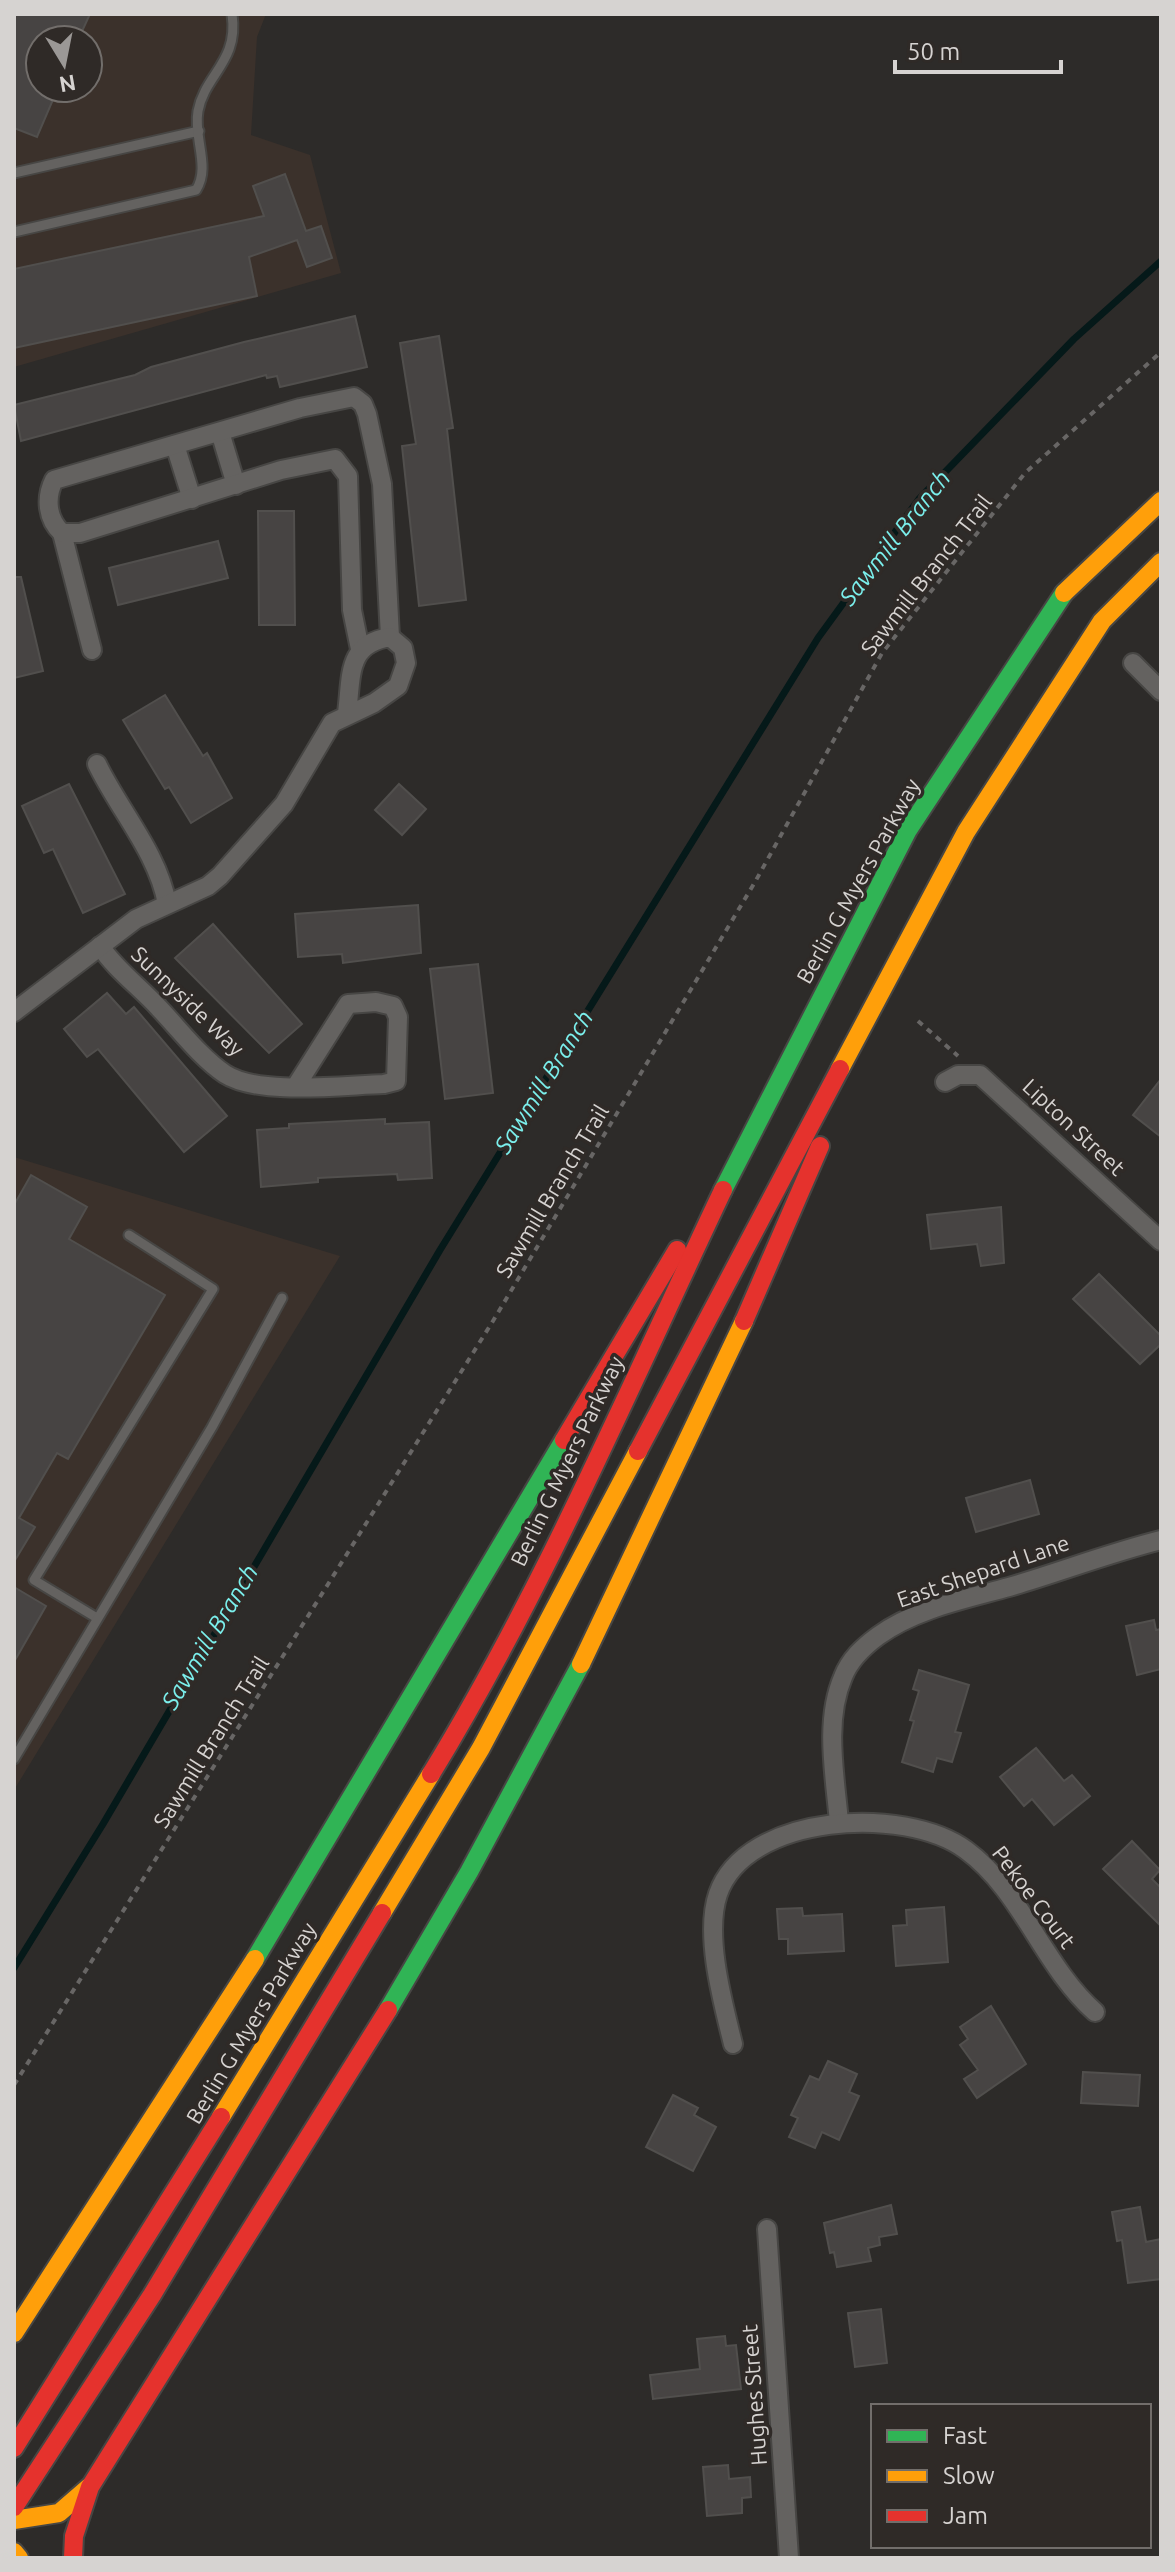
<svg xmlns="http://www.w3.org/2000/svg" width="1175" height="2572" viewBox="0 0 1175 2572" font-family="Ubuntu,sans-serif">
	<rect width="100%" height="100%" fill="#2d2b29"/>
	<!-- built -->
	<g fill="#3b312b" fill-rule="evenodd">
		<path d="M14,14H266L257,37L251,135L310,155L341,273L14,367ZM40,40H88V88H40Z"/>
		<path d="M14,1157L340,1256L14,1790Z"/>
	</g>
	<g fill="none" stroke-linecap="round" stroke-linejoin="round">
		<!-- stream -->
		<path stroke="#051919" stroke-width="7" d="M14,1968L103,1824L440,1250L818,638L919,499L1074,339L1161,261"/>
	</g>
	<!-- building -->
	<g fill="#474443" stroke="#514f4d" stroke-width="2">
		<path d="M14,14H90L78,40H40V88H58L37,137L14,128Z"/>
		<path d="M285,174L306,231L321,226L332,258L307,267L297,240L249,257L257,296L14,348V269L264,216L253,186Z"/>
		<path d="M355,316L367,367L280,387L277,376L267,378L266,375L21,441L14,405L135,375L151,367L244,342Z"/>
		<path d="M439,336L453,428L447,429L466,600L419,606L402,446L416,444L400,343Z"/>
		<path d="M258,511H294L295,625H259Z"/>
		<path d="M218,541L228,578L118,605L109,568Z"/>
		<path d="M14,577H21L43,671L14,678Z"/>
		<path d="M165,695L203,756L207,753L232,798L191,823L169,787L165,789L123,720Z"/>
		<path d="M69,784L125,894L83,913L53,849L44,853L22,806Z"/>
		<path d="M399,784L426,809L402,835L375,810Z"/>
		<path d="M418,905L421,953L343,963L342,954L298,957L295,914Z"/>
		<path d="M213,924L302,1024L269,1053L175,958Z"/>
		<path d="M478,964L493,1093L445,1099L430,969Z"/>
		<path d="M107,993L126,1014L134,1007L227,1116L184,1152L98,1049L87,1057L64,1029Z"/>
		<path d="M1161,1079V1137L1133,1115Z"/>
		<path d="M385,1119V1124L429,1122L432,1178L398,1180L397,1174L318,1178V1182L261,1187L257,1130L289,1128V1124Z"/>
		<path d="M31,1175L87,1207L69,1239L165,1295L68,1459L57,1453L19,1518L35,1527L14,1562V1205Z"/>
		<path d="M1001,1207L1004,1263L981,1266L977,1244L931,1249L927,1215Z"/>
		<path d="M1099,1274L1161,1336V1344L1140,1364L1073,1299Z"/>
		<path d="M1030,1480L1039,1514L976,1532L966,1498Z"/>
		<path d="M14,1587L46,1606L14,1662Z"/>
		<path d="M1154,1620L1156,1630L1161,1629V1669L1137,1675L1126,1626Z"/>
		<path d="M919,1670L969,1685L955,1732L961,1733L952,1762L937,1758L933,1772L902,1762L914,1721L910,1720L919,1691L913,1689Z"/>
		<path d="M1036,1748L1064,1781L1072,1775L1090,1796L1054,1825L1032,1799L1024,1806L1000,1777Z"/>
		<path d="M1132,1841L1160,1870L1152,1879L1161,1888V1926L1103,1869Z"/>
		<path d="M944,1907L948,1962L896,1966L893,1926L907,1925L906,1910Z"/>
		<path d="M802,1908L803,1916L842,1914L844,1951L788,1954V1939H779L777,1909Z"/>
		<path d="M991,2006L1026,2064L977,2098L964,2079L978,2070L960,2045L968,2039L960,2027Z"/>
		<path d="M828,2061L857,2074L849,2092L859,2096L839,2140L822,2132L815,2148L789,2137L798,2118L791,2115L810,2076L819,2080Z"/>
		<path d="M1083,2072L1140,2075L1138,2106L1081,2103Z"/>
		<path d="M673,2095L698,2108L694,2115L716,2127L693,2171L646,2147Z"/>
		<path d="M891,2205L897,2234L879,2237L880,2245L868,2248L871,2261L837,2267L834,2252L830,2253L824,2223Z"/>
		<path d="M1140,2207L1146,2242L1161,2239V2279L1128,2283L1122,2240L1117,2241L1112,2212Z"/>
		<path d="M881,2309L887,2363L855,2367L848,2313Z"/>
		<path d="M725,2336L726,2346L736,2345L741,2389L653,2399L650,2375L700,2369L697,2339Z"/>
		<path d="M728,2465L729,2479L750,2477L751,2497L742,2498V2513L707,2516L703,2467Z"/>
	</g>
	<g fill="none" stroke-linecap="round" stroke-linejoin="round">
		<!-- lane casing -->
		<g stroke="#474644" stroke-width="13">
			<g id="lane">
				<path d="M14,173L199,131"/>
				<path d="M14,232L196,190C211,167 193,138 198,111C205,74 239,62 232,14"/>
				<path d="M97,1618L34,1580L213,1289L129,1235"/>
				<path d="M14,1759L212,1427L282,1298"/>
			</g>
		</g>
		<!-- street casing -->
		<g stroke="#474644" stroke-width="22">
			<g id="street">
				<path d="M220,432L236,485"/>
				<path d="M175,445L192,499"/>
				<path d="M62,533L92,650"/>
				<path d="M360,649L352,610L348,476L335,459L281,470L80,533H62C47,519 45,498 54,480L300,408L354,397L363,404L367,414L382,484L390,637"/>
				<path d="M1133,663L1161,691"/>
				<path d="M97,764C119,810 158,853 167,904"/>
				<path d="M100,946C116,970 140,987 159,1008C179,1029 201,1058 225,1074C259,1096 344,1085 384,1084L396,1081L398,1017L393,1006L376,1002L348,1004L296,1086"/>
				<path d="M14,1012L136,919L208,886L220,876L284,804L332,723L374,703L398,686L406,663L403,648L390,637C346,644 352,676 347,713"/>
				<path d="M945,1082L958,1075H980L1161,1241"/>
				<path d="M839,1822C835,1776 824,1721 843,1677C850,1659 863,1647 878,1636C915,1609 966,1599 1009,1587C1060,1572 1109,1553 1161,1540"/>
				<path d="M733,2044C723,2003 704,1935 718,1894C746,1813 905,1805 966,1850C1022,1891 1043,1966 1095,2012"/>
				<path d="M767,2229L789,2558"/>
			</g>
		</g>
		<!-- fast casing -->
		<g stroke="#474644" stroke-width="22">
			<g id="fast">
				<path d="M723,1190L908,830L1064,593"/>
				<path d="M255,1959L564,1440"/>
				<path d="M388,2010L469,1872L581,1664"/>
			</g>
		</g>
		<!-- slow casing -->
		<g stroke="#474644" stroke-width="22">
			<g id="slow">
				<path d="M1064,593L1161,501"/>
				<path d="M840,1069L966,832L1102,621L1161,562"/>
				<path d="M581,1664L744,1321"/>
				<path d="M382,1913L481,1748L638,1451"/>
				<path d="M221,2117L431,1774"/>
				<path d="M14,2333L255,1959"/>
				<path d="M14,2520L59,2513L89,2487"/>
				<path d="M14,2552L19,2558"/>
			</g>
		</g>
		<!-- jam casing -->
		<g stroke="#474644" stroke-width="22">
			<g id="jam">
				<path d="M744,1321L820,1146"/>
				<path d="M564,1440L677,1250"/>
				<path d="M638,1451L840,1069"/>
				<path d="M431,1774C544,1589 630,1386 723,1190"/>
				<path d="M14,2448L221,2117"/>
				<path d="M14,2507L152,2295L382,1913"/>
				<path d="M73,2558L74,2536L90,2487L388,2010"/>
			</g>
		</g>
		<!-- path -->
		<g stroke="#686665" stroke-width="4" stroke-dasharray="6 6" stroke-linecap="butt">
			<path d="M918,1021L958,1056"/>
			<path d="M14,2085L493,1321L755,882L882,653L1025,473L1161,352"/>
		</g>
		<!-- lane -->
		<use href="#lane" stroke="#646260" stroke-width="9"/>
		<!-- street -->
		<use href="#street" stroke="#646260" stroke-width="18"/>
		<!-- fast -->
		<use href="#fast" stroke="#30b455" stroke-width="18"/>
		<!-- slow -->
		<use href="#slow" stroke="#ff9f0a" stroke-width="18"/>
		<!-- jam -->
		<use href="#jam" stroke="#e5322d" stroke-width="18"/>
	</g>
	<g text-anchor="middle" stroke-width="7" stroke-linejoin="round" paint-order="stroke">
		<!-- street labels -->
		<g font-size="22" fill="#d6d3d1" stroke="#2f2a27">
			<text transform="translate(926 575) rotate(-52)" y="8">Sawmill Branch Trail</text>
			<text transform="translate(858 881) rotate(-61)" y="8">Berlin G Myers Parkway</text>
			<text transform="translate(188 1001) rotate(44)" y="8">Sunnyside Way</text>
			<text transform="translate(1074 1127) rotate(43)" y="8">Lipton Street</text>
			<text transform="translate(552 1191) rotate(-59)" y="8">Sawmill Branch Trail</text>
			<text transform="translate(567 1461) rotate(-64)" y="8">Berlin G Myers Parkway</text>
			<text transform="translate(983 1571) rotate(-19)" y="8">East Shepard Lane</text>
			<text transform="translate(211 1742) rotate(-58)" y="8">Sawmill Branch Trail</text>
			<text transform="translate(1034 1897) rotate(53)" y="8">Pekoe Court</text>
			<text transform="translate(251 2023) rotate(-59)" y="8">Berlin G Myers Parkway</text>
			<text transform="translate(754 2395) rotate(-94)" y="8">Hughes Street</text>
		</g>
		<!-- water labels -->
		<g font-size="24" font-style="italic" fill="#7befec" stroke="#2f2a27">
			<text transform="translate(895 538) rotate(-52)" y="8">Sawmill Branch</text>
			<text transform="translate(544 1082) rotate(-58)" y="8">Sawmill Branch</text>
			<text transform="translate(210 1637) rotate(-59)" y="8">Sawmill Branch</text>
		</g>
	</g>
	<!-- border -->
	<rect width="1175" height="2572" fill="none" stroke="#d6d3d1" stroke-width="32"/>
	<!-- legend -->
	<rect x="871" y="2404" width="280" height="144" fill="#2f2a27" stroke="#726e6b" stroke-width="2"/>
	<rect x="887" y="2430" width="40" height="12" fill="#30b455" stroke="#726e6b" stroke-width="2"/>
	<text x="943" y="2444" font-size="24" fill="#d6d3d1">Fast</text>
	<rect x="887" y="2470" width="40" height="12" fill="#ff9f0a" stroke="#726e6b" stroke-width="2"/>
	<text x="943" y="2484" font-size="24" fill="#d6d3d1">Slow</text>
	<rect x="887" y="2510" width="40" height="12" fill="#e5322d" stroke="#726e6b" stroke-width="2"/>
	<text x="943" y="2524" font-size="24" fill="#d6d3d1">Jam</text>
	<!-- north arrow -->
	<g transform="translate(64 64) rotate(170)"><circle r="38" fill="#2f2a27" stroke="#726e6b" stroke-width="2"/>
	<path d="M0-6L14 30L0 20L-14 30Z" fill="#9b9896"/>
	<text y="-12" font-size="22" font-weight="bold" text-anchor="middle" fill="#d6d3d1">N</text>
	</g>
	<!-- scale -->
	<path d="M895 60v12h166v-12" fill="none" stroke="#d6d3d1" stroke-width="4"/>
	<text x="907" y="60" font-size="24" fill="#d6d3d1" stroke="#2f2a27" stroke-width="6" paint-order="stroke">50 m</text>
</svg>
